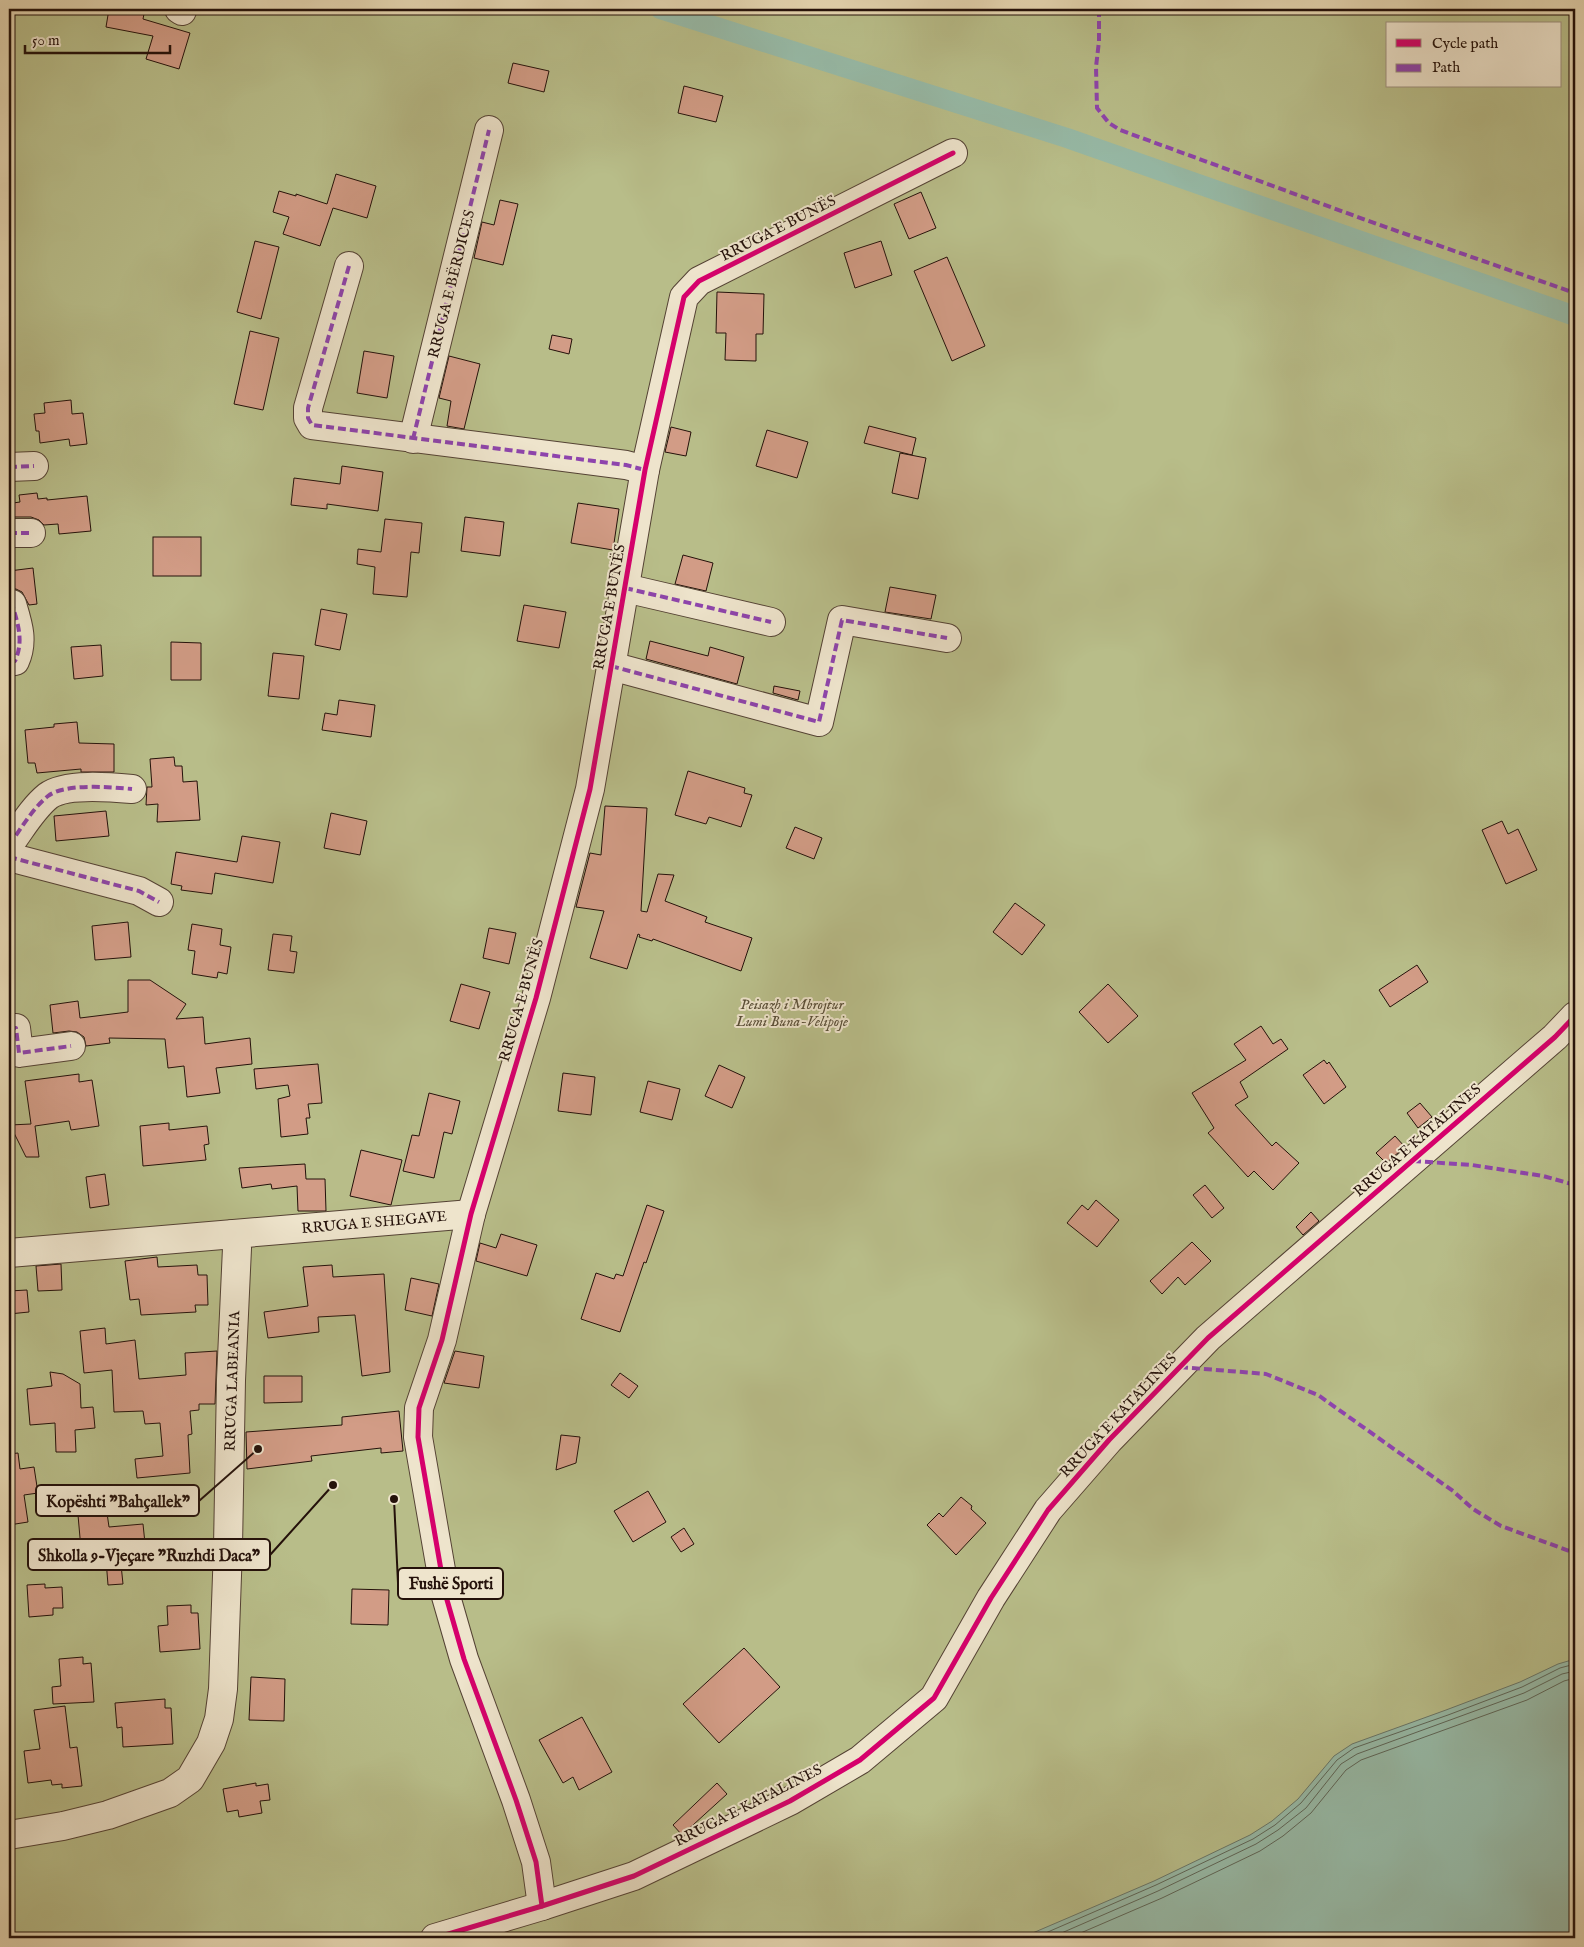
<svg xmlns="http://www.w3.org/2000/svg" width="1584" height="1947" viewBox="0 0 1584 1947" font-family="'IM FELL English',serif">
	<rect width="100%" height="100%" fill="#e5d6b1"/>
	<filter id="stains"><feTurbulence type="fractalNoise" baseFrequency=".004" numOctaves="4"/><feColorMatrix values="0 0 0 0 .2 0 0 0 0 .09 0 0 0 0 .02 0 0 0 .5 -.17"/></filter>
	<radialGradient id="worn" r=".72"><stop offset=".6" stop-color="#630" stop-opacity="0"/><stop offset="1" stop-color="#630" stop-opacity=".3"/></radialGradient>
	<!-- green -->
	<path fill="#b8bd89" stroke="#6e674a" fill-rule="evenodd" d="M9,9H1575V1938H9ZM1388,24H1560V86H1388Z"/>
	<!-- water -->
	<path fill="#97baa7" stroke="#697668" d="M1575,1659V1938H1021L1154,1881L1250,1835L1272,1821L1298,1799L1334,1756L1352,1744L1446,1710L1520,1682L1558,1664Z"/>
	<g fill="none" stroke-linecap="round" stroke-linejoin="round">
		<!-- shore -->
		<g stroke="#5e6658" stroke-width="1">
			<path d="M1034,1938L1156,1885L1253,1839L1275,1825L1301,1803L1337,1760L1354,1748L1448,1715L1522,1687L1560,1668L1575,1664"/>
			<path d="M1050,1938L1158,1891L1256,1844L1278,1830L1306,1808L1341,1764L1357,1754L1524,1693L1562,1674L1575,1671"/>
			<path d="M1069,1938L1162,1898L1260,1851L1283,1836L1311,1813L1346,1770L1361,1760L1527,1700L1564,1681L1575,1678"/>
		</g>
		<!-- canal -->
		<path stroke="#97baa7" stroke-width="20" d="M660,9L1067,138L1575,316"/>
	</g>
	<!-- building -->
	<g fill="#d29c86" stroke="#24110a">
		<path d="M109,9H145L143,19L190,33L179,69L146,59L153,36L106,27Z"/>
		<path d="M513,63L549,71L544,92L508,83Z"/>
		<path d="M684,86L723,96L716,122L678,113Z"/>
		<path d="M336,174L376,186L367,218L333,208L320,246L283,234L289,217L273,212L279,191L296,196V194L327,204Z"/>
		<path d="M921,192L936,228L909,239L894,204Z"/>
		<path d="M500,200L518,204L503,265L474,258L482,222L494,225Z"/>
		<path d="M255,241L279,247L261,319L237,312Z"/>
		<path d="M881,241L892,275L855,288L844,253Z"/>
		<path d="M947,257L985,346L952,361L914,271Z"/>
		<path d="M717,292L764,294L763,334H756V361L725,360L726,333H716Z"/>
		<path d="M250,331L279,338L263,410L234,404Z"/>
		<path d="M552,335L572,339L569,354L549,349Z"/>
		<path d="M364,351L394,356L387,398L357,393Z"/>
		<path d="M449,356L480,364L464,429L447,426L451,401L439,398Z"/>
		<path d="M71,400L72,414L83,413L87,444L70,446L69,439L40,443L39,431H36L34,414L45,413L44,403Z"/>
		<path d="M869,426L916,438L912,455L864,443Z"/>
		<path d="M671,427L691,432L686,456L665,452Z"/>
		<path d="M767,430L808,442L797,478L756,466Z"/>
		<path d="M900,453L926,458L918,499L892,493Z"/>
		<path d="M342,466L383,472L378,511L327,504V509L291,505L294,478L340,484Z"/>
		<path d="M37,493L38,499L47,498V500L87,496L91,531L59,534L58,524L44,525L39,520L31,517H14L13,503L20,502L19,495Z"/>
		<path d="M578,503L619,509L613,550L571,543Z"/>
		<path d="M465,517L504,522L500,556L461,551Z"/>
		<path d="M385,519L422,523L419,553L411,552L407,597L373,594L375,567L357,564L358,549L381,552Z"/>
		<rect x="153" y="537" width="48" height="39"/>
		<path d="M683,555L713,563L706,591L675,584Z"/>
		<path d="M33,568L37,604L29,605L22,592L16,589H9V571Z"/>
		<path d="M890,587L936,595L931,619L885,612Z"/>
		<path d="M524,605L566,612L559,648L517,641Z"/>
		<path d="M321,609L347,614L340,650L315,645Z"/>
		<path d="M650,641L708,656L710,647L744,657L737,684L646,659Z"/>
		<path d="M171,642L201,643V680H171Z"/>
		<path d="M101,645L103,676L74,679L71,647Z"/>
		<path d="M273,653L304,656L299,699L268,696Z"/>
		<path d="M774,686L800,691L798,700L773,693Z"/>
		<path d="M339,700L375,705L371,737L322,730L325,713L337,715Z"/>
		<path d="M77,722L79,743L114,744V772H81V769L37,773L35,763H28L25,730L54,727V724Z"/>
		<path d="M174,757L175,766H182L183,782L197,781L200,820L157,822L158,804L146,805L147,787H152L150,759Z"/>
		<path d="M688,771L745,788L744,793L752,795L741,827L709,817L706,824L675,815Z"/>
		<path d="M605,806L647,808L641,911L647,912L658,874L674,875L665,901L707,917L705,922L752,938L741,971L653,939L652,941L639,937L640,935L638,934L627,969L590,958L604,911L576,907L590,853L601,855Z"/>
		<path d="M106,811L109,836L56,841L54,816Z"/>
		<path d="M331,813L367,821L360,855L324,848Z"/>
		<path d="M1502,821L1508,834L1518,829L1537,870L1506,884L1482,830Z"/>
		<path d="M795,827L822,838L814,859L786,848Z"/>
		<path d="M242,836L280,842L273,883L215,873L212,894L181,890L182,886L171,884L176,852L237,862Z"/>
		<path d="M1015,903L1045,925L1022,955L993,932Z"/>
		<path d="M128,922L131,957L95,960L92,926Z"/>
		<path d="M192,924L222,929L220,945L231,947L227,974L218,972L217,978L192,974L195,951L188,950Z"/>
		<path d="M489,928L516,933L509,964L483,958Z"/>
		<path d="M273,934L292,936L290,951L297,952L294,973L268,970Z"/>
		<path d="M1417,965L1428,982L1390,1007L1379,990Z"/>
		<path d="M128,980H150L186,1004L176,1019L203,1017L205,1044L250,1038L252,1064L216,1068L220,1093L187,1097L184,1066L168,1068L165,1039L109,1038L110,1043L86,1046L84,1037L77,1032L69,1031L53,1033L50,1005L78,1001L80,1018L128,1012Z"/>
		<path d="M461,984L490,992L479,1029L450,1021Z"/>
		<path d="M1108,984L1138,1016L1108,1043L1079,1012Z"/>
		<path d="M1261,1026L1273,1044L1281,1039L1288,1049L1240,1082L1248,1097L1235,1105L1272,1146L1276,1142L1299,1163L1273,1190L1254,1171L1248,1177L1208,1133L1214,1128L1192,1093L1246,1060L1234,1044Z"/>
		<path d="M1324,1060L1327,1064L1329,1062L1346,1087L1324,1104L1303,1075Z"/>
		<path d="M318,1064L322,1103L308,1104L310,1118H306L308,1134L281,1137L278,1099L290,1096L288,1085L256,1089L254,1069Z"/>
		<path d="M719,1065L745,1077L732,1108L705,1096Z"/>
		<path d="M563,1073L595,1077L591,1115L558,1111Z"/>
		<path d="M79,1074V1082L92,1080L99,1126L71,1130L69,1121L35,1126L39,1157H26L10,1125L31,1124L25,1081Z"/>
		<path d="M648,1081L680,1089L672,1120L640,1112Z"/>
		<path d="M429,1093L460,1101L452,1134L444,1132L434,1178L403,1171L412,1135L419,1136Z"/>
		<path d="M1420,1103L1432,1117L1418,1128L1407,1113Z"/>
		<path d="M169,1123V1130L207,1126L209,1144L204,1145L206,1160L143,1166L140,1126Z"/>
		<path d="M1395,1136L1405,1147L1386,1163L1376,1153Z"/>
		<path d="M361,1150L402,1160L391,1205L350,1196Z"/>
		<path d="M305,1164L306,1179H325L326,1211H298L297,1186L272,1189L271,1184L242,1188L239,1168Z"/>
		<path d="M105,1174L109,1205L90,1208L86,1177Z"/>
		<path d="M1205,1185L1224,1208L1212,1218L1193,1195Z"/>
		<path d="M1096,1200L1119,1220L1097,1247L1067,1223L1082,1205L1088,1210Z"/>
		<path d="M647,1205L664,1211L646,1263L644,1262L620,1332L581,1319L596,1273L614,1279L616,1274L623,1276Z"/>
		<path d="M1311,1212L1319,1221L1303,1235L1296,1227Z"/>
		<path d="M501,1234L537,1245L527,1276L476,1261L480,1243L496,1248Z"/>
		<path d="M1192,1242L1211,1261L1185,1285L1178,1277L1162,1294L1150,1281Z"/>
		<path d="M157,1257L158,1267L197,1265L198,1275H207L208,1305H195L196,1312L141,1315L139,1299L130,1300L125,1261Z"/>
		<path d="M61,1264L62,1290L38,1291L36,1266Z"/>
		<path d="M332,1265L333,1277L384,1274L390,1372L362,1376L355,1315L318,1317L319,1332L268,1338L264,1312L308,1306L303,1267Z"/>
		<path d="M411,1278L439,1284L432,1316L405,1310Z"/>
		<path d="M27,1290L29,1312L9,1314V1291Z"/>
		<path d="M105,1328L106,1344L135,1340L139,1379L186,1375L185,1353L217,1351L215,1404H199V1410L190,1411L192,1434L188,1435L190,1473L137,1478L135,1459L163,1456L160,1423L145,1424L143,1411L114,1412L112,1370L84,1373L80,1331Z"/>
		<path d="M455,1351L484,1356L479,1388L444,1383Z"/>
		<path d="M50,1372L63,1374L80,1384L81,1408L93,1407L95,1428L75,1430L76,1452H56L55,1423L30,1425L27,1389L52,1386Z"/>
		<path d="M620,1373L638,1386L629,1398L611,1385Z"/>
		<path d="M264,1376H302V1402L264,1403Z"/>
		<path d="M399,1411L403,1451L381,1453V1448L311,1456L312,1461L247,1469L246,1432L342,1425V1417Z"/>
		<path d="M561,1435L580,1437L576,1463L556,1470Z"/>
		<path d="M18,1453L20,1469L34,1467L38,1493L24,1495L28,1522L9,1525V1454Z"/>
		<path d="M648,1491L666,1522L633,1542L614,1511Z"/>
		<path d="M961,1497L972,1506L971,1509L986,1523L956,1555L927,1525L939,1513L943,1517Z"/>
		<path d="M107,1513L109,1527L143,1524L146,1553L120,1555L123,1584L108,1585L105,1547L81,1549L78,1515Z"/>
		<path d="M684,1528L694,1544L681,1552L671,1537Z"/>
		<path d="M45,1584V1588L62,1587L63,1608H53V1615L29,1617L27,1585Z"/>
		<path d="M352,1589L389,1590L388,1625L351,1624Z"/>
		<path d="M191,1605V1613H198L200,1649L160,1652L158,1626L168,1625L167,1606Z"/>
		<path d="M744,1648L780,1687L719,1743L683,1704Z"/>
		<path d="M83,1657V1664L91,1663L94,1702L53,1704L52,1687L61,1686L59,1659Z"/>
		<path d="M251,1677L285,1679L284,1721L249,1720Z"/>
		<path d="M165,1699V1708H171L173,1744L123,1747L122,1727L117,1728L115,1703Z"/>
		<path d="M65,1706L70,1748L77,1747L82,1786L62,1788V1784L52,1785L51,1780L28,1783L24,1751L40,1749L34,1710Z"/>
		<path d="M582,1717L612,1772L579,1790L573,1777L563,1783L539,1740Z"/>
		<path d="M256,1783V1786L268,1784L270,1800L260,1801L262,1813L239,1817L238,1810L227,1812L223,1789Z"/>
		<path d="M717,1783L727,1794L682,1835L673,1825Z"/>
	</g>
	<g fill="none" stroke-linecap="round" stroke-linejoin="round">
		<!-- minor casing -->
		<g stroke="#544234" stroke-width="30">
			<g id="minor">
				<path d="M179,9L182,11"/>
				<path d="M349,266L308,408V418L312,425L626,465L645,470"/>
				<path d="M413,439L489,130"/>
				<path d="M9,467L34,466"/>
				<path d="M9,533H31"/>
				<path d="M625,588L771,622"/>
				<path d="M9,662L15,661C24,641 18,624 12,604"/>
				<path d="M611,666L819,722L842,620L947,638"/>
				<path d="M9,845C21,829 32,809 48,796C65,783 110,787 132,789"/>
				<path d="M9,857L139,891L159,902"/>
				<path d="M9,1028H16L19,1053L71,1046"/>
				<path d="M9,1253L471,1214"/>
				<path d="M9,1835L63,1826L108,1815L170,1793L190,1779L211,1743L219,1719L223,1689L228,1547L231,1380L237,1248L233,1234"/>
				<path d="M542,1906L536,1862L516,1800L464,1659L445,1593L418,1437L419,1408L442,1340L471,1214L536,998L590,789L645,470L684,297L699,281L953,153"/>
				<path d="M435,1938L542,1906L634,1876L790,1801L860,1760L934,1698L991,1598L1048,1510L1109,1440L1208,1338L1555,1037L1575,1016"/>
			</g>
		</g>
		<!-- minor -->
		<use href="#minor" stroke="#eee4cc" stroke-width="28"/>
		<!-- quiet -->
		<g stroke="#8e44ad" stroke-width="4" stroke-dasharray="8 4" stroke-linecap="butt">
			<path d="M179,9L182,11"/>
			<path d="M1099,9V41L1096,67L1097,108L1109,123L1120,130L1377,224L1575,293"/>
			<path d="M349,266L308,408V418L312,425L626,465L645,470"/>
			<path d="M413,439L489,130"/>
			<path d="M9,467L34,466"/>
			<path d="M9,533H31"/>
			<path d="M625,588L771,622"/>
			<path d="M9,662L15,661C24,641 18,624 12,604"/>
			<path d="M611,666L819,722L842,620L947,638"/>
			<path d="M9,845C21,829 32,809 48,796C65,783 110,787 132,789"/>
			<path d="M9,857L139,891L159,902"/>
			<path d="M9,1028H16L19,1053L71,1046"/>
			<path d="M1413,1161L1472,1165L1543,1176L1575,1185"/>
			<path d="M1180,1367L1266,1374L1318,1395L1453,1491L1473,1509L1501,1526L1575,1553"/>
		</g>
		<!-- cycleway casing -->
		<g stroke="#eee4cc" stroke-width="8">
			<g id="cycleway">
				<path d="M542,1906L536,1862L516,1800L464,1659L445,1593L418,1437L419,1408L442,1340L471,1214L536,998L590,789L645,470L684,297L699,281L953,153"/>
				<path d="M435,1938L542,1906L634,1876L790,1801L860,1760L934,1698L991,1598L1048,1510L1109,1440L1208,1338L1555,1037L1575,1016"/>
			</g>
		</g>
		<!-- cycleway -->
		<use href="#cycleway" stroke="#d6006c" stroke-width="5"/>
	</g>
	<g text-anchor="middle" stroke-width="4" stroke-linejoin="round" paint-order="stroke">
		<!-- street labels -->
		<g font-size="15" fill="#24110a" stroke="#eee4cc">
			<text transform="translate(778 228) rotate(-27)" y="5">RRUGA E BUNËS</text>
			<text transform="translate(451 284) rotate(-76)" y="5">RRUGA E BËRDICES</text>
			<text transform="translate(609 607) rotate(-80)" y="5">RRUGA E BUNËS</text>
			<text transform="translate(521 1000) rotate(-74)" y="5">RRUGA E BUNËS</text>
			<text transform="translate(1417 1140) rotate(-41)" y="5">RRUGA E KATALINES</text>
			<text transform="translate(374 1222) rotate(-5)" y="5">RRUGA E SHEGAVE</text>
			<text transform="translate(232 1381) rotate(-88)" y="5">RRUGA LABEANIA</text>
			<text transform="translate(1118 1415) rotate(-47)" y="5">RRUGA E KATALINES</text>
			<text transform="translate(748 1805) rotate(-27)" y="5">RRUGA E KATALINES</text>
		</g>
		<!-- park labels -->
		<g font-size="15" font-style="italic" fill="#584d36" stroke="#eee4cc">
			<text x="792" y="1009">Peisazh i Mbrojtur<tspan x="792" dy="17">Lumi Buna-Velipoje</tspan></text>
		</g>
	</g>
	<!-- callouts -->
	<path fill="none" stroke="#24110a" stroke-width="2" d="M258 1449L199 1501M333 1485L270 1555M394 1499L398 1583"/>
	<g fill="#24110a" stroke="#eee4cc" stroke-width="2">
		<circle cx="258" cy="1449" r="5"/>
		<circle cx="333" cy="1485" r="5"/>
		<circle cx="394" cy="1499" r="5"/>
	</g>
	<g fill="#eee4cc" stroke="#24110a" stroke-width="2">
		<rect x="36" y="1485" width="163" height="31" rx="5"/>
		<rect x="28" y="1539" width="242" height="31" rx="5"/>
		<rect x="398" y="1568" width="105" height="31" rx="5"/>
	</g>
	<g font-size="16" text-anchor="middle" font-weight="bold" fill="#24110a">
		<text x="118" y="1507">Kopështi "Bahçallek"</text>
		<text x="149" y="1561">Shkolla 9-Vjeçare "Ruzhdi Daca"</text>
		<text x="451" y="1589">Fushë Sporti</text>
	</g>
	<!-- margin -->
	<rect width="1584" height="1947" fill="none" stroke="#e5d6b1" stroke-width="30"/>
	<rect x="10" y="10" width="1564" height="1927" fill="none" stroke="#24110a" stroke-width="2.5"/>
	<rect x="15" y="15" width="1554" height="1917" fill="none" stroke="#24110a"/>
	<!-- legend -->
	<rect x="1386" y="22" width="175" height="65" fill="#eee4cc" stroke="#9d907e"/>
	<rect x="1396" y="39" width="25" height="8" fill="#d6006c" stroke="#9d907e"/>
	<text x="1432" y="48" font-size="15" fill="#24110a">Cycle path</text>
	<rect x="1396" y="64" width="25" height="8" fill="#8e44ad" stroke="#9d907e"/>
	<text x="1432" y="72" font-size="15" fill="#24110a">Path</text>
	<!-- scale -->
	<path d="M25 45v8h145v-8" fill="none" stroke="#24110a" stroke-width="2.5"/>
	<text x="32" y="45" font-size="15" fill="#24110a" stroke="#eee4cc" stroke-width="4" paint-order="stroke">50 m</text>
	<rect width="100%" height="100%" filter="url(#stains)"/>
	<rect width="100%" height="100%" fill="url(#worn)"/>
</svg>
